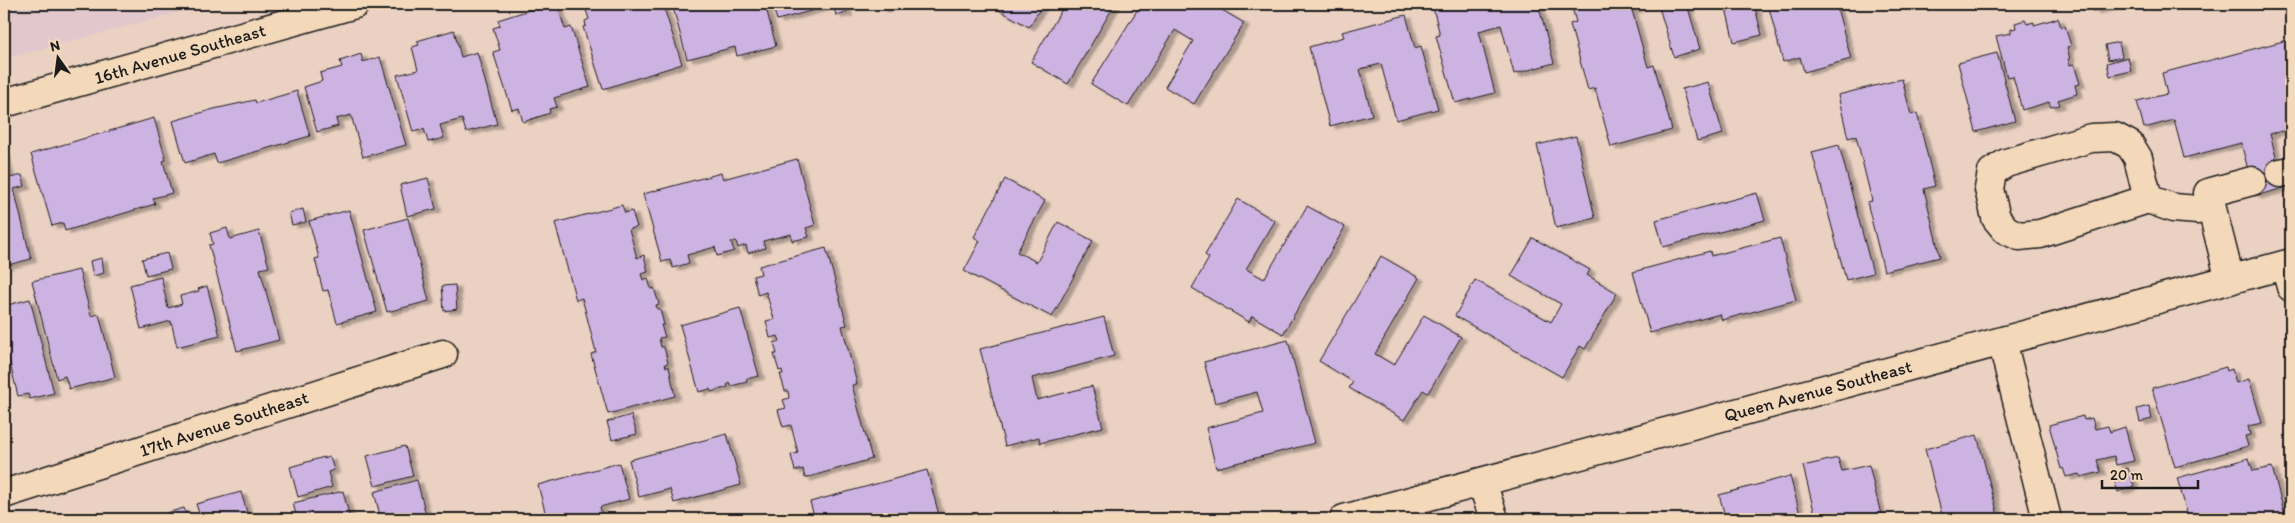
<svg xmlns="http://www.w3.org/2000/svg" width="2295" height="523" viewBox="0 0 2295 523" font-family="Itim,sans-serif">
	<defs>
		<filter id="shadow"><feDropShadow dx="5.5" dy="3" stdDeviation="1" flood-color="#0004"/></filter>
	</defs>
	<rect width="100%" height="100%" fill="#ebd1c2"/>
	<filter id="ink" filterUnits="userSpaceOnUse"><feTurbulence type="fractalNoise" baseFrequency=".02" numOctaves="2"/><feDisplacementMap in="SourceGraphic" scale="10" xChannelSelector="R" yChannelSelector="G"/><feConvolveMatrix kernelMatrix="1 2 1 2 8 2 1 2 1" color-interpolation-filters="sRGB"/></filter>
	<g filter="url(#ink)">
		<!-- built -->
		<path fill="#e2c8cc" d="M4,4H211L4,59Z"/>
		<!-- building -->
		<g fill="#cdb3e2" stroke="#1c1c1c" filter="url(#shadow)">
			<path d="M548,4H557L565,29L571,27L590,87L554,98L557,107L549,109L550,113L523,122L519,108L512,110L493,52L500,50L493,28L500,26L498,20Z"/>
			<path d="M584,4L663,5L682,64L603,89L583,27L586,26L585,21L589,19Z"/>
			<path d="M672,4H765L776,46L737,56L735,47L687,59Z"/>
			<path d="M772,4H845L847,13L836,15L833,5L777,20Z"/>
			<path d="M880,4H902L882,9Z"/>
			<path d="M993,4H1043L1029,27L992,6Z"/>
			<path d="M1065,4H1115L1068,84L1031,62Z"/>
			<path d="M1141,4H1212L1244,23L1194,104L1165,87L1193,41L1175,30L1128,106L1091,84Z"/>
			<path d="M1432,4H1538L1554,63L1514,74L1501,25L1479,31L1495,93L1455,103L1436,36L1440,35Z"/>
			<path d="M1571,4H1636L1637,9L1632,10L1648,67L1654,65L1672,130L1611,147L1595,88L1588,90L1570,24L1576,22Z"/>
			<path d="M1658,4H1687L1700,49L1674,57Z"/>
			<path d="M1725,4H1754L1762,35L1734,42Z"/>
			<path d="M1768,4H1836L1851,59L1804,72L1800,57L1783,62Z"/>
			<path d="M2091,4H2123L2093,11Z"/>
			<path d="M1406,15L1415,48L1421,46L1438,109L1396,120L1381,64L1360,69L1372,115L1330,126L1309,47L1344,37L1342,32Z"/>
			<path d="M2058,18L2061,27L2065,26L2071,46L2067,47L2070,59H2068L2070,65L2074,64L2080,84L2075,85L2077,94L2058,100L2060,105L2051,107L2049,102L2022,110L2013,76L2007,77L1996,36L2011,33V29L2016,28L2015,23L2025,20L2027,24L2034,22V25Z"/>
			<path d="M454,30L461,57L477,52L497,124L466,132L462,119L440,125L444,138L428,142L424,129L413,132L397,75L418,70L412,47L419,45L417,41Z"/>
			<path d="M2291,39V129L2270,134L2284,188L2255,196L2241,143L2184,158L2174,120L2144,128L2137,101L2167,94L2162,73Z"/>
			<path d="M2119,42L2122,57L2108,60L2105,45Z"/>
			<path d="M1997,53L2015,121L1976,132L1958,63Z"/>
			<path d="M361,54L363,62L380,57L406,145L363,157L351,115L336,119L338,126L317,132L304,87L322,81L320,73L342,67L340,61Z"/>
			<path d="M2128,57L2131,71L2110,76L2107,63Z"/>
			<path d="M1902,79L1911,115L1917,113L1935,186L1924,189L1940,257L1884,271L1867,202L1872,201L1856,136L1848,138L1838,95Z"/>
			<path d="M1708,82L1723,134L1697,141L1682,89Z"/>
			<path d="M297,91L310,136L217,163L214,154L185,163L173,121L214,109L255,100L256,103Z"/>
			<path d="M154,118L166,160L163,161L172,193L153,198L155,204L65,231L63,223L52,226L31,154Z"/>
			<path d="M1576,136L1595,218L1556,228L1537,145Z"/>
			<path d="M1839,145L1873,273L1846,280L1812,152Z"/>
			<path d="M4,154L10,178L22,175L25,186L14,189L31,259L4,266Z"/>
			<path d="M797,159L815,225L806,228L809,237L792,241L791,234L763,241L765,248L748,253L746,245L738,248L736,241L731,242L734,251L717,256L715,247L687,255L689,263L673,268L670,260L662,262L643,194L721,173L723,179Z"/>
			<path d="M428,178L436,209L407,216L400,185Z"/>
			<path d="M1005,179L1045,201L1017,252L1037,262L1058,222L1093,241L1052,317L964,271L980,241L974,237Z"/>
			<path d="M1757,193L1765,220L1663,247L1656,220Z"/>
			<path d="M1238,199L1275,221L1246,269L1264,279L1307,206L1345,227L1283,334L1252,316L1249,322L1192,288L1209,258L1205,255Z"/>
			<path d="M622,205L625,213L632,211L637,227L629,229L637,258L644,255L648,272L641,274L643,280L648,278L651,289L654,288L659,304L656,305L657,309H660L664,325H661L665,337L659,338L661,347H664L668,363L665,364L666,367H669L675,396L608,414L591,354L596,352L582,298L576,300L555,223Z"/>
			<path d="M303,209L306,222L292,225L289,213Z"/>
			<path d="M349,210L377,312L337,323L328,290L323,291L315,259L319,258L309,221Z"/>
			<path d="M408,218L429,301L387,312L364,230Z"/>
			<path d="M227,228L230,239L259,231L269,267L260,269L279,340L237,351L209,245L213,244L210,233Z"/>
			<path d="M1533,238L1590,270L1587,275L1617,293L1585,349L1580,346L1562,377L1455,316L1475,280L1551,322L1561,304L1511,276Z"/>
			<path d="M1780,238L1796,300L1722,320L1720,314L1650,333L1633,272L1710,251L1711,256Z"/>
			<path d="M826,248L847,325L842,326L857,384L852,385L872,459L805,478L803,469L795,471L791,455L798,453L791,425L783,427L778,410L786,408L783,400L789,398L788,391H785L780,374H783L782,370L779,371L774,354H777L774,343L780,341L778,336L770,338L766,321L774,319L766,292L758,295L753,276L761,274L759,266Z"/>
			<path d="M167,253L171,269L146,275L142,259Z"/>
			<path d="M1381,256L1419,278L1375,354L1394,365L1424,315L1461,337L1428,393L1423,390L1404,420L1349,388L1353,382L1319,361Z"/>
			<path d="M102,258L104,273L93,276L90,261Z"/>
			<path d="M79,270L91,316L99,314L115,377L69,389L65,376L57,379L32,281Z"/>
			<path d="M161,277L168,308L182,304L180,296L199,291L198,289L207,286L220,336L177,347L171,321L141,329L130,285Z"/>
			<path d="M455,285L457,309L444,311L442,286Z"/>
			<path d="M30,299L54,393L30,399L28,394L18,396L4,339V306Z"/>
			<path d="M740,308L759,376L746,379L747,382L731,386L730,383L727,385L728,387L711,392L710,389L699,392L680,325Z"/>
			<path d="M1104,317L1114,356L1032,378L1037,400L1092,386L1103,427L1040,443L1039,437L1005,446L980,349Z"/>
			<path d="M1288,340L1315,443L1216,468L1206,428L1263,413L1257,392L1215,403L1204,362Z"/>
			<path d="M2226,367L2227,371L2232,369L2236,383L2249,379L2262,423L2248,426L2250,435L2245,436L2248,446L2175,467L2152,388Z"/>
			<path d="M2149,406L2152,419L2140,422L2137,409Z"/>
			<path d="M631,415L637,434L612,440L607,422Z"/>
			<path d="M2083,416L2084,420L2092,418L2095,429L2108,426L2110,432L2125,427L2134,461L2116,465L2114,456L2097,460L2101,472L2081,477L2079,474L2066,477L2063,468L2061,469L2049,425Z"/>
			<path d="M727,434L741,485L674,503L670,489L639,497L629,460Z"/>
			<path d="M1977,435L1999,519H1943L1925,449Z"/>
			<path d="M405,446L413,476L375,486L367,456Z"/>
			<path d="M324,457V459L330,457L334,470L328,472L332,487L298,497L290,467Z"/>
			<path d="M1838,458L1842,471L1869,465L1882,519H1816L1803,466Z"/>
			<path d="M2249,458L2253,471L2272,467L2286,519H2189L2177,478Z"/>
			<path d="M619,463L629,499L600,507L603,519H547L538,485Z"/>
			<path d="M2128,468L2134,486L2118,492L2112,474Z"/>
			<path d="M927,470L940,519H815L810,502Z"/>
			<path d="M1790,476L1801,518L1726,519L1719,495Z"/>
			<path d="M417,480L427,519H381L374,492Z"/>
			<path d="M343,491L350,519H297L293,503Z"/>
			<path d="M241,492L249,519H201L196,504Z"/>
			<path d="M184,508L188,519H146Z"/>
		</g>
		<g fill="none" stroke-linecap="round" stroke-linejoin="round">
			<!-- minor casing -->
			<g stroke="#1c1c1c" stroke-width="31">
				<g id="minor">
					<path d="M4,103L355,4"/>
					<path d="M2280,173L2291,171"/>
					<path d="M2148,199L2138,158L2130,145L2115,137L2091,138L2006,163L1992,172L1989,189L1996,218L2006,230L2019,236L2040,234L2148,199L2173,208L2198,210L2212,208"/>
					<path d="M2285,265L2291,287"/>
					<path d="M2230,280L2208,193L2252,181"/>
					<path d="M2002,341L2047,519"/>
					<path d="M1482,482L1494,519"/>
					<path d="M4,494L443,354"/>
				</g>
			</g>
			<!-- major casing -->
			<g stroke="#1c1c1c" stroke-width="31">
				<path id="major" d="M1344,519L2291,263"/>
			</g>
			<!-- minor -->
			<use href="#minor" stroke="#f3d8ba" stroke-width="28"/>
			<!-- major -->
			<use href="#major" stroke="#f3d8ba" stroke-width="28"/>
		</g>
	</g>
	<g text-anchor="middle" stroke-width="4" stroke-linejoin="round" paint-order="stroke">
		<!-- street labels -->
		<g font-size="18" fill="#1c1c1c" stroke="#f3d8ba">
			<text transform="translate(180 54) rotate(-16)" y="6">16th Avenue Southeast</text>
			<text transform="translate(1818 391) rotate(-15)" y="6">Queen Avenue Southeast</text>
			<text transform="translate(224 424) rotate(-18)" y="6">17th Avenue Southeast</text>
		</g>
	</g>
	<!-- margin -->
	<rect width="2295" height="523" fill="none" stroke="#f3d8ba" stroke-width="20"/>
	<rect x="10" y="10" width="2275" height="503" fill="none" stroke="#1c1c1c" stroke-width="2" filter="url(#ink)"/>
	<!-- north arrow -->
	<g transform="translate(58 58) rotate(346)" stroke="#f3d8ba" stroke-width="4" paint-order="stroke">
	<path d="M0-4L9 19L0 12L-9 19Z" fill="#1c1c1c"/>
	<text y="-8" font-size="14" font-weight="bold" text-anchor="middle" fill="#1c1c1c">N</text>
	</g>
	<!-- scale -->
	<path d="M2102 480v8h96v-8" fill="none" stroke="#1c1c1c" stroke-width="2.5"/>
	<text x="2110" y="480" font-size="15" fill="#1c1c1c" stroke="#f3d8ba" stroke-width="4" paint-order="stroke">20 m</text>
</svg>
